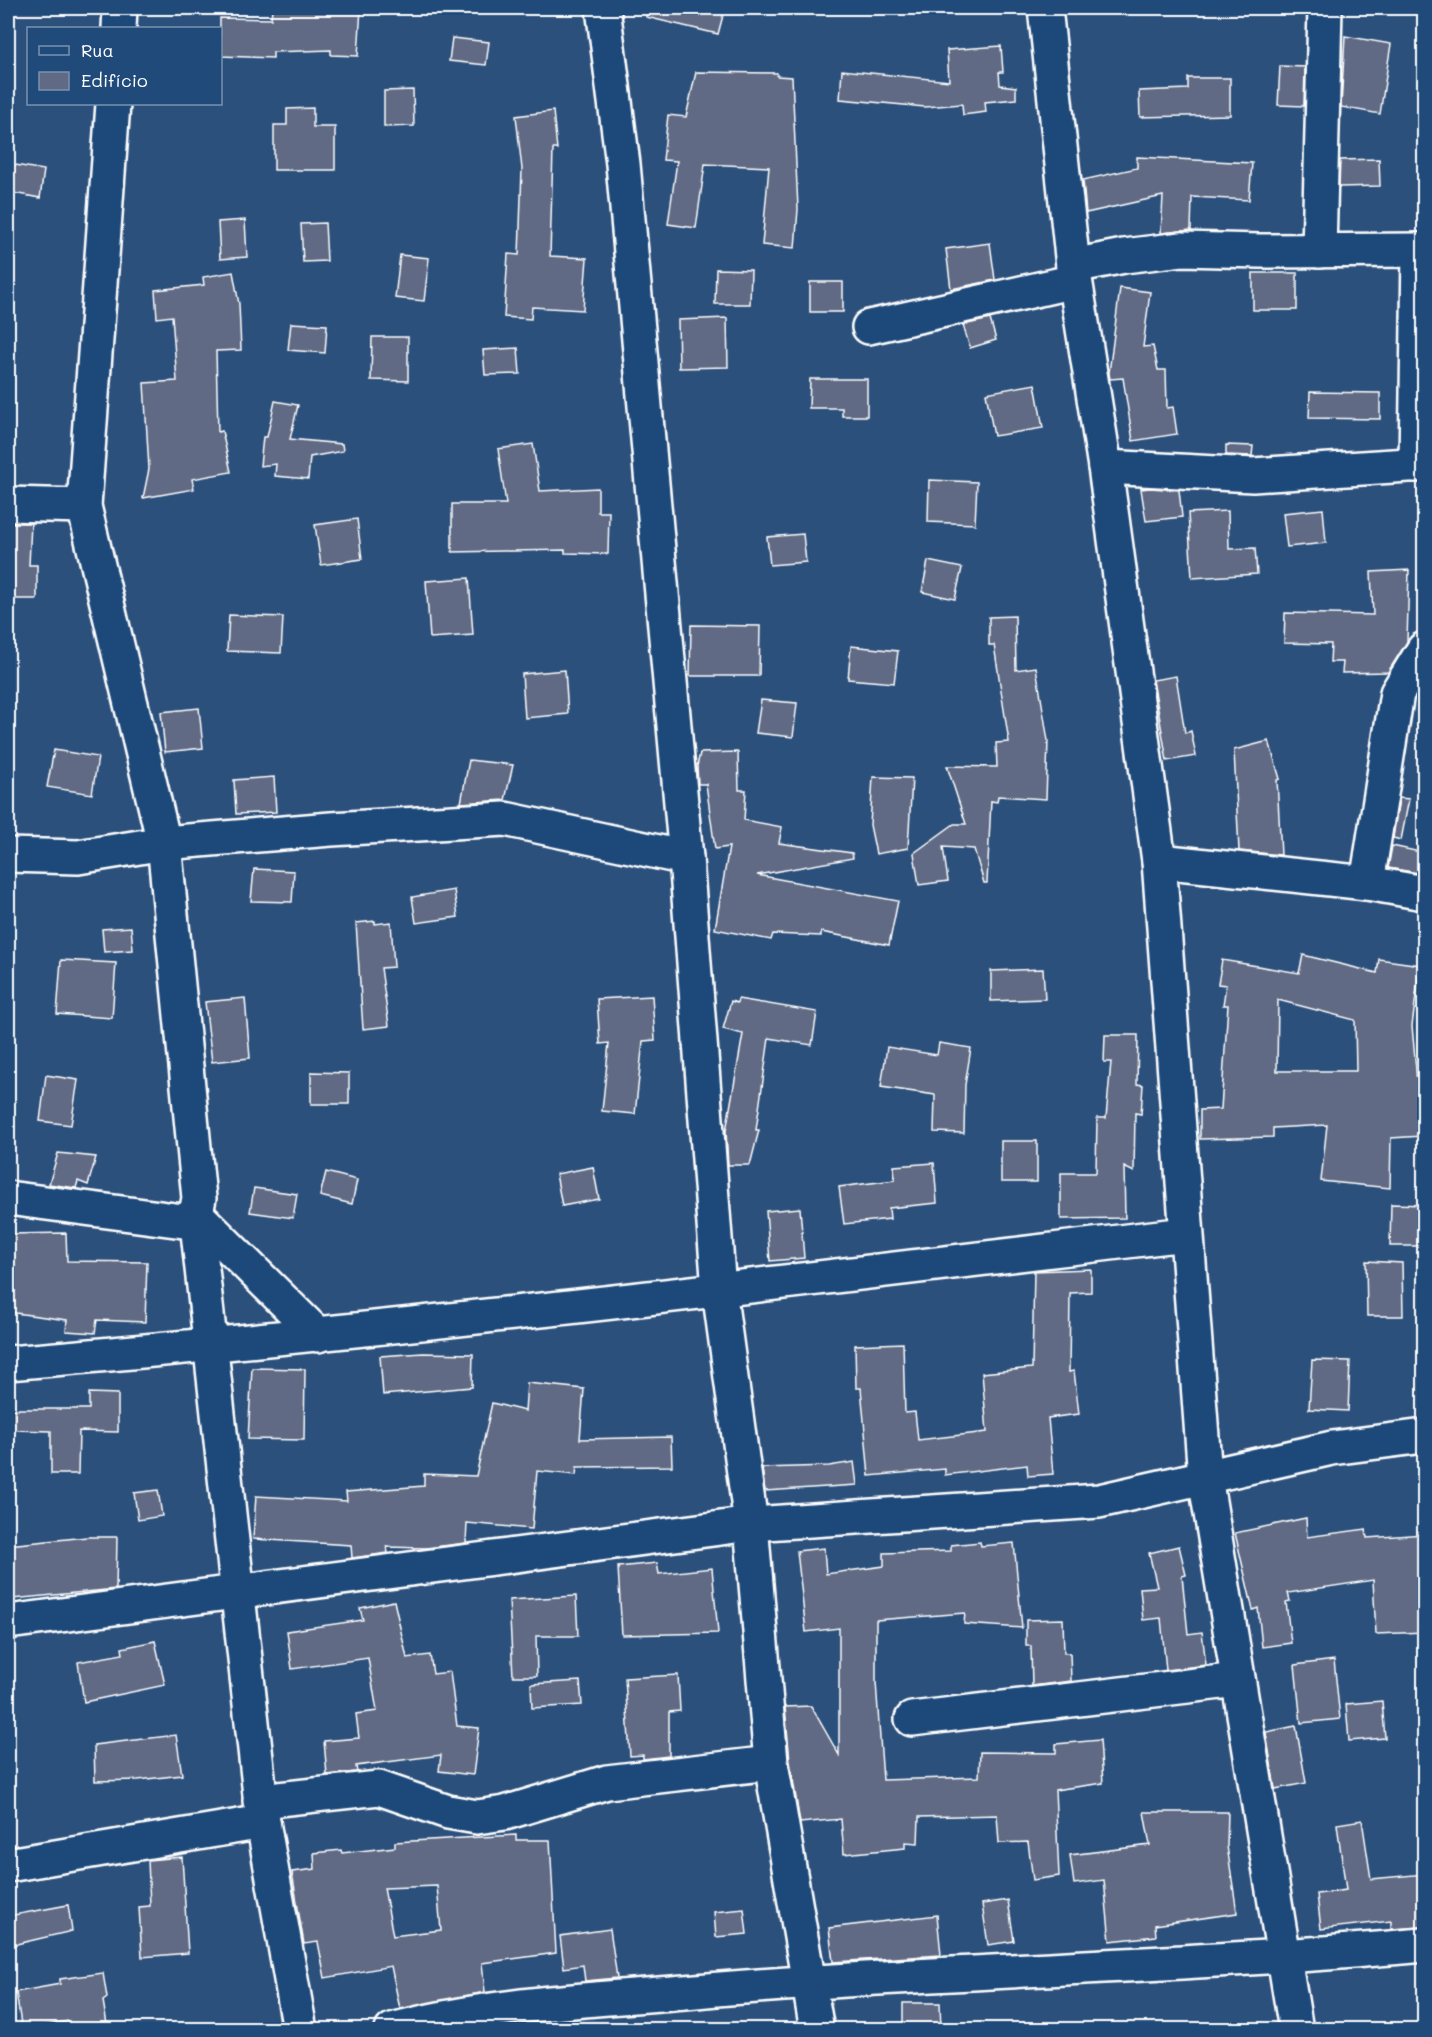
<svg xmlns="http://www.w3.org/2000/svg" width="1432" height="2037" viewBox="0 0 1432 2037" font-family="Mali,sans-serif">
	<rect width="100%" height="100%" fill="#2c507c"/>
	<filter id="ink" filterUnits="userSpaceOnUse"><feTurbulence type="fractalNoise" baseFrequency=".0167" numOctaves="2"/><feDisplacementMap in="SourceGraphic" scale="12" xChannelSelector="R" yChannelSelector="G"/><feConvolveMatrix kernelMatrix="1 2 1 2 8 2 1 2 1" color-interpolation-filters="sRGB"/></filter>
	<g filter="url(#ink)">
		<!-- building -->
		<g fill="#616a84" stroke="#fff" stroke-width="1.5" fill-rule="evenodd">
			<path d="M272,8H361L358,56L331,55V50L273,52V58L220,56V18L271,19Z"/>
			<path d="M647,8H725L718,34L646,17Z"/>
			<path d="M1345,36L1391,44L1380,114L1341,107Z"/>
			<path d="M452,38L489,42L486,65L449,61Z"/>
			<path d="M1001,46L1003,72H999L1000,85L1016,87V99L985,102L986,112L963,115L962,104L925,107L840,99L842,70L949,81L947,50Z"/>
			<path d="M1280,66L1305,67L1304,106L1278,105Z"/>
			<path d="M696,72L777,73V76L792,77L798,209L795,248L762,245L769,167L705,164L696,228L668,224L677,161L663,160L668,115L686,117Z"/>
			<path d="M1188,78H1230V115L1140,117L1139,91L1188,89Z"/>
			<path d="M413,90L414,126L384,127V91Z"/>
			<path d="M313,108V127H335V170H274V125H287V109Z"/>
			<path d="M553,111L557,149H553L550,256L587,258L583,310L532,307L531,319L504,317L508,254L519,255L522,169L516,116Z"/>
			<path d="M1137,157L1252,163L1249,200L1192,197L1191,230L1161,233L1163,196L1086,213L1083,180L1137,168Z"/>
			<path d="M1379,159L1380,186L1339,187L1340,160Z"/>
			<path d="M10,164L44,170L40,198L8,192Z"/>
			<path d="M245,220L247,257L220,259L218,222Z"/>
			<path d="M325,223L327,261L303,262L301,224Z"/>
			<path d="M990,243L995,280L951,289L946,249Z"/>
			<path d="M400,255L429,258L424,301L395,298Z"/>
			<path d="M716,269L751,270L750,304H715Z"/>
			<path d="M233,272L239,304L241,350L216,351L218,432L222,431L231,472L192,479L194,489L143,498L149,469L144,383L177,381L172,316L157,318L155,290L204,285L203,277Z"/>
			<rect x="1253" y="273" width="44" height="37"/>
			<rect x="810" y="282" width="33" height="30"/>
			<path d="M1120,288L1150,292L1143,347L1153,346L1158,370H1166L1167,408L1173,407L1177,434L1133,441L1123,378L1110,379L1109,373Z"/>
			<path d="M727,318L728,367L679,368L678,320Z"/>
			<path d="M990,319L996,340L970,348L963,325Z"/>
			<path d="M291,323L327,325L325,353L288,350Z"/>
			<path d="M372,337H408V381L371,380Z"/>
			<path d="M518,348L520,374L485,375L483,350Z"/>
			<path d="M810,379H867V416H842V408H809Z"/>
			<path d="M1035,384L1043,428L994,436L986,393Z"/>
			<path d="M1310,392L1380,393V419L1309,418Z"/>
			<path d="M275,401L298,405L290,439L342,444L343,451L310,457L308,479L275,476L276,464L260,466L263,437H267Z"/>
			<path d="M533,444L540,491L598,488V512H609L608,554L565,553V550L452,552V504H506L498,449Z"/>
			<path d="M1226,445L1253,446L1252,456L1226,455Z"/>
			<path d="M929,480L977,482L975,524L928,522Z"/>
			<path d="M1150,488L1179,490L1182,517L1146,521L1141,489Z"/>
			<path d="M1323,509L1326,543L1287,547L1283,513Z"/>
			<path d="M1228,511L1229,549L1255,548L1257,574L1192,578L1188,513Z"/>
			<path d="M357,519L362,559L321,565L315,525Z"/>
			<path d="M8,523H31L29,565H37V599H8Z"/>
			<path d="M803,534L806,562L770,565L767,537Z"/>
			<path d="M928,561L962,568L955,599L922,592Z"/>
			<path d="M1409,570L1407,642L1388,672L1342,673L1343,662H1330L1331,644L1284,643L1285,613L1373,615L1371,572Z"/>
			<path d="M469,578L473,635L430,638L426,581Z"/>
			<path d="M229,615L283,617L281,653L227,651Z"/>
			<path d="M1015,616L1016,670L1036,667L1048,741L1046,799L998,796L997,802L991,801L987,883H984L974,849L943,847L948,881L919,885L914,853L954,824H966L947,766L997,767L996,743L1009,742L994,645H989V617Z"/>
			<path d="M691,625L760,626L759,676H690Z"/>
			<path d="M851,646L898,651L894,683L848,679Z"/>
			<path d="M565,670L568,714L525,718L522,674Z"/>
			<path d="M1176,676L1185,733L1191,731L1196,756L1167,761L1153,680Z"/>
			<path d="M761,700L797,703L793,737L756,733Z"/>
			<path d="M199,708L203,748L165,752L161,712Z"/>
			<path d="M1269,741L1280,779L1277,780L1281,855L1239,851L1234,750Z"/>
			<path d="M54,750L98,757L92,794L47,787Z"/>
			<path d="M738,752L739,790H746L744,820L782,827L779,843L852,853L853,858L757,875L898,901L889,945L821,932V936L773,934L771,940L715,929L729,847L715,849L706,784H698L697,766L700,753Z"/>
			<path d="M469,760L513,765L505,800L461,803Z"/>
			<path d="M274,777L276,812L236,814L234,780Z"/>
			<path d="M873,777L912,778L908,848L876,854L870,825Z"/>
			<path d="M1399,798L1409,799L1401,840L1393,838Z"/>
			<path d="M1392,846L1425,853V874L1388,868Z"/>
			<path d="M254,869L294,871L292,902L251,901Z"/>
			<path d="M454,890L458,917L416,923L412,897Z"/>
			<path d="M375,921V924L391,922L394,967L381,968L389,1026L363,1029L356,923Z"/>
			<path d="M131,927L133,950L104,952L102,929Z"/>
			<path d="M1303,955L1377,973L1379,959L1420,965L1412,1026L1422,1136L1391,1138L1390,1188L1321,1181L1327,1125L1273,1128V1137L1200,1139V1110L1221,1109L1228,1005H1223L1226,985L1218,984L1222,960L1299,973ZM1278,1000L1355,1020L1356,1071H1277Z"/>
			<path d="M61,960L116,963L112,1018L57,1014Z"/>
			<path d="M1043,969L1045,999L991,1001V971Z"/>
			<path d="M652,996L655,1040L643,1041L635,1114L602,1111L609,1043L600,1044L597,999Z"/>
			<path d="M245,998L250,1058L212,1062L205,1002Z"/>
			<path d="M738,999L817,1012L812,1045L769,1038L756,1130H759L750,1165H728L726,1131L743,1034L723,1029L731,1001L737,1003Z"/>
			<path d="M1105,1035H1138L1137,1084L1143,1085L1141,1114L1135,1113L1134,1172L1124,1167L1125,1218L1061,1219V1173H1096L1097,1118H1106L1111,1062H1104Z"/>
			<path d="M939,1043L971,1048L965,1085L964,1133L934,1132L935,1095L881,1087L887,1047L937,1055Z"/>
			<path d="M311,1072L349,1073V1104H311Z"/>
			<path d="M46,1075L78,1080L71,1125L40,1121Z"/>
			<rect x="1001" y="1141" width="36" height="41"/>
			<path d="M58,1153L96,1157L88,1185L78,1181L76,1188L49,1184Z"/>
			<path d="M934,1163L937,1203L889,1208L890,1219L844,1224L839,1187L895,1180L894,1166Z"/>
			<path d="M593,1167L599,1199L562,1206L556,1174Z"/>
			<path d="M326,1172L357,1180L352,1204L320,1196Z"/>
			<path d="M254,1188L297,1194L293,1218L250,1212Z"/>
			<path d="M1391,1204L1425,1205V1246H1390Z"/>
			<path d="M800,1208L804,1258L770,1261L766,1211Z"/>
			<path d="M66,1233L67,1261L147,1262L145,1322L97,1320L95,1333L66,1331L67,1320L8,1312V1234Z"/>
			<path d="M1366,1261L1402,1263L1403,1316H1367Z"/>
			<path d="M1091,1269V1292L1070,1293L1069,1372L1074,1371L1079,1414L1048,1418L1053,1474L1028,1476L1027,1465L945,1475V1469L869,1476L861,1388H856L855,1345L903,1343L905,1413L915,1412L918,1440L987,1432L982,1373L1032,1368L1034,1271Z"/>
			<path d="M423,1353L473,1354L472,1387L383,1395L380,1356Z"/>
			<path d="M1312,1360L1350,1361L1348,1411L1309,1409Z"/>
			<path d="M252,1368L305,1369L304,1440L248,1439Z"/>
			<path d="M527,1383L584,1389L580,1439L671,1437L672,1466L577,1467L576,1475L537,1471L532,1529L467,1523L466,1543L426,1548L387,1547L388,1553L352,1558L351,1545L253,1539L256,1496L347,1501L346,1492L424,1486V1474L476,1476L492,1403L525,1411Z"/>
			<path d="M89,1393L118,1394V1432L79,1431L78,1474H51V1431L12,1430V1409H89Z"/>
			<path d="M854,1462L857,1485L765,1491L762,1468L829,1466Z"/>
			<path d="M158,1490L162,1516L138,1520L134,1493Z"/>
			<path d="M1306,1518L1307,1537L1366,1529L1367,1538L1425,1534V1632L1376,1634L1373,1580L1288,1593L1290,1601L1286,1602L1291,1643L1262,1647L1258,1608L1253,1610L1235,1533Z"/>
			<path d="M87,1537H117L116,1589L12,1599L8,1545Z"/>
			<path d="M980,1542L981,1546L1014,1543L1022,1628L964,1624L965,1613L876,1620V1682L883,1780L979,1777L980,1752L1056,1753V1744L1100,1740L1103,1783L1055,1790L1059,1876L1033,1880L1028,1842L999,1843L997,1815L919,1817L918,1843L905,1842V1848L844,1854L841,1819L800,1823L790,1761L785,1707L811,1706L839,1755V1628L806,1632L797,1551L824,1548L826,1574L884,1566V1553L951,1551V1545Z"/>
			<path d="M1179,1546L1186,1575L1182,1576L1188,1634L1202,1632L1206,1665L1166,1670L1161,1618L1143,1620L1140,1588L1157,1587L1149,1553Z"/>
			<path d="M657,1563L659,1574L712,1568L718,1633L622,1635L618,1567Z"/>
			<path d="M576,1596L578,1636H536L537,1676H513L509,1600Z"/>
			<path d="M394,1601L407,1658L430,1655L433,1674L450,1672L457,1726L479,1728L473,1775L439,1771L441,1755L356,1766L357,1772L327,1775L324,1741L359,1738L356,1714L377,1711L368,1658L292,1669L287,1631L363,1620L360,1608Z"/>
			<path d="M1063,1619L1064,1653H1070L1071,1681L1032,1686L1031,1646H1026V1620Z"/>
			<path d="M155,1641L165,1685L84,1702L78,1662L123,1654L122,1648Z"/>
			<path d="M1334,1660L1340,1719L1301,1723L1295,1665Z"/>
			<path d="M678,1675L680,1711L669,1712V1756L643,1759V1755L630,1756L625,1678Z"/>
			<path d="M580,1681L582,1705L532,1708L531,1684Z"/>
			<path d="M1382,1701L1385,1738L1349,1741L1346,1704Z"/>
			<path d="M1296,1726L1306,1783L1275,1789L1266,1732Z"/>
			<path d="M176,1735L182,1775L138,1780L95,1781L94,1745Z"/>
			<path d="M1144,1812H1228L1227,1846L1237,1913L1155,1925L1156,1936L1110,1941L1104,1880L1074,1884L1070,1855L1150,1845Z"/>
			<path d="M1362,1820L1371,1879L1425,1874V1927L1391,1929V1921L1321,1929L1317,1894L1346,1890L1337,1824Z"/>
			<path d="M516,1835V1840H550L556,1953L482,1963L485,1992L400,2009L391,1966L325,1978L318,1942L304,1944L292,1872L315,1869L314,1853L341,1850L342,1853L395,1847V1842ZM437,1886L441,1930L393,1936L384,1888Z"/>
			<path d="M182,1857L188,1953L142,1957L139,1907L150,1906L148,1860Z"/>
			<path d="M1008,1900L1014,1941L988,1945L982,1904Z"/>
			<path d="M68,1905L72,1931L8,1946V1916Z"/>
			<path d="M744,1909L747,1934L716,1937L714,1912Z"/>
			<path d="M937,1915L941,1955L833,1962L829,1928Z"/>
			<path d="M610,1929L617,1978L585,1981L583,1965L564,1968L560,1936Z"/>
			<path d="M103,1973L107,1998L103,2001L108,2030H70L69,2021L22,2030L16,1992L60,1984V1979Z"/>
			<path d="M903,2003H940L941,2030H903Z"/>
		</g>
		<g fill="none" stroke-linecap="round" stroke-linejoin="round">
			<!-- street casing -->
			<g stroke="#fff" stroke-width="38">
				<g id="street">
					<path d="M603,8L623,164L686,858L719,1290L751,1524L771,1763L817,2030"/>
					<path d="M1045,8L1073,266L1105,467L1159,861L1205,1477L1296,2030"/>
					<path d="M119,28L120,8"/>
					<path d="M113,104L84,506L164,843L199,1198L196,1214L263,1822L300,2030"/>
					<path d="M1319,251L1325,8"/>
					<path d="M1073,266L1124,256L1182,249L1260,251L1424,250"/>
					<path d="M869,327L1075,281"/>
					<path d="M1416,465L1419,250"/>
					<path d="M1105,467L1253,475L1424,464"/>
					<path d="M8,504L84,506"/>
					<path d="M8,855L78,857L164,843L331,829L505,819L686,858"/>
					<path d="M1159,861L1367,883L1424,893"/>
					<path d="M1367,883L1397,693L1424,649"/>
					<path d="M8,1198L183,1221L196,1214"/>
					<path d="M196,1214L318,1335"/>
					<path d="M8,1363C401,1330 793,1281 1186,1234"/>
					<path d="M8,1622L751,1524L1099,1501L1332,1448L1424,1436"/>
					<path d="M912,1719L1238,1680"/>
					<path d="M260,1801L379,1788L448,1812L477,1817L505,1813L607,1782L771,1763"/>
					<path d="M8,1865L263,1822"/>
					<path d="M392,2030C490,2003 595,2000 696,1991C939,1970 1182,1967 1424,1945"/>
				</g>
			</g>
			<!-- street -->
			<use href="#street" stroke="#1f4a7a" stroke-width="33"/>
		</g>
	</g>
	<!-- margin -->
	<rect width="1432" height="2037" fill="none" stroke="#1f4a7a" stroke-width="30"/>
	<rect x="15" y="15" width="1402" height="2007" fill="none" stroke="#fff" stroke-width="2" filter="url(#ink)"/>
	<!-- legend -->
	<rect x="27" y="27" width="195" height="78" fill="#1f4a7a" stroke="#7992af" stroke-width="1.5"/>
	<rect x="39" y="46" width="30" height="9" fill="#1f4a7a" stroke="#7992af" stroke-width="1.5"/>
	<text x="81" y="57" font-size="18" fill="#ffffff">Rua</text>
	<rect x="39" y="72" width="30" height="18" fill="#616a84" stroke="#7992af" stroke-width="1.5"/>
	<text x="81" y="87" font-size="18" fill="#ffffff">Edifício</text>
</svg>
